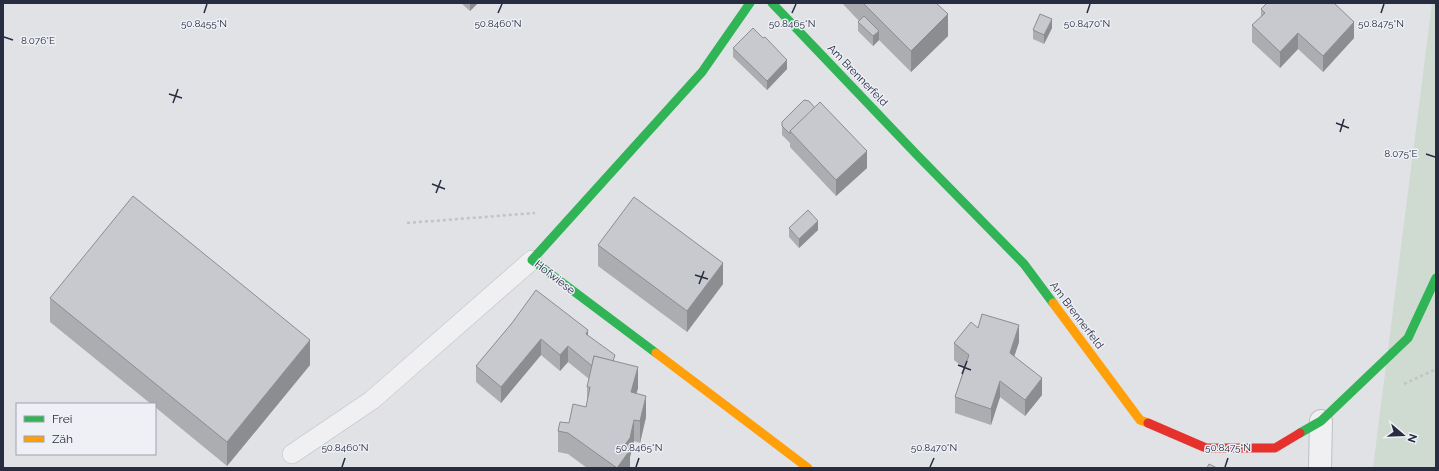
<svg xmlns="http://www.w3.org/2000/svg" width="1439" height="471" viewBox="0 0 1439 471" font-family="Raleway,sans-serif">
	<rect width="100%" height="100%" fill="#e0e2e6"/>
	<!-- green -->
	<path fill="#cfdad1" d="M1432,3H1436V468H1373Z"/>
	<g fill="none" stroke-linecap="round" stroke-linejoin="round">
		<!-- lane casing -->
		<g stroke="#bdbfc4" stroke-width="20">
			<path id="lane" d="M292,454L372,400L532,260"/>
		</g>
		<!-- street casing -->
		<g stroke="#bdbfc4" stroke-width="24">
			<path id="street" d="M1320,468L1321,421"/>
		</g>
		<!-- path -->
		<g stroke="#c2c3c9" stroke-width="2.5" stroke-dasharray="3 3" stroke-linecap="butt">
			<path d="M407,223L535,213"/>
			<path d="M1404,384L1436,369"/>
		</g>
		<!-- lane -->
		<use href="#lane" stroke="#f0f0f2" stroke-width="19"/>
		<!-- street -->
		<use href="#street" stroke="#f0f0f2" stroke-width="22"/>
		<!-- fast -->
		<g stroke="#30b455" stroke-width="9">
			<path d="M772,3L918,156L1024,264L1053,303"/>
			<path d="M656,353L532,260L702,72L750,3"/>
			<path d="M1300,433L1321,421L1408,338L1436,278"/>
		</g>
		<!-- slow -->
		<g stroke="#ff9f0a" stroke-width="9">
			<path d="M1053,303L1140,420L1148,423"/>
			<path d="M656,353L808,468"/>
		</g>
		<!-- jam -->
		<path stroke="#e5322d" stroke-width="9" d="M1148,423L1206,448H1275L1300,433"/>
	</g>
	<!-- wall -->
	<g fill="#abadb1">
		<path d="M461,3H478L470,11Z"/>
		<path d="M842,3H936L948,36L911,72L879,40L873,46L858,31V22L859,21Z"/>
		<path d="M1261,9L1354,38L1323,72L1298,49L1280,68L1252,42V25L1261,17Z"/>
		<path d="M1052,28L1044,44L1033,39V30Z"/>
		<path d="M733,48L787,69L767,90L733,57Z"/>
		<path d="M782,122L867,168L836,196L790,147V143L782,135Z"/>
		<path d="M789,228L818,230L799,248L789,237Z"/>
		<path d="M598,245L723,284L687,332L598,266Z"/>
		<path d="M50,298L310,365L227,466L155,407V404H151L50,322Z"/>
		<path d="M512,323L588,336L615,361L638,388L636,393L646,417L640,443L634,441L630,457V468H587L568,454L558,452V431L569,423L586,407L587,404V387L589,379L568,362L560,371L541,355L501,403L476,382V366Z"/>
		<path d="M978,328L1019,342L1014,357L1042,395L1025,416L1000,397L991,425L955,413V397L964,368L954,360V343Z"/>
	</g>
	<!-- shaded-wall -->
	<g fill="#8b8d90">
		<path d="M470,3H478L470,11Z"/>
		<path d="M948,14V36L911,72V51Z"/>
		<path d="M1052,19V28L1044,44V35Z"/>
		<path d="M1354,22V38L1323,72V56Z"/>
		<path d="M879,31V40L873,46V36Z"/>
		<path d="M1298,33V49L1280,68V52Z"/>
		<path d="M787,60V69L767,90V81Z"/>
		<path d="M867,151V168L836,196V180Z"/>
		<path d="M818,221V230L799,248V239Z"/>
		<path d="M723,263V284L687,332V311Z"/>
		<path d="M1019,325V342L1010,369V353Z"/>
		<path d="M588,330V346L586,334Z"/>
		<path d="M541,339V355L501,403V387Z"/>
		<path d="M310,340V365L227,466V442Z"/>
		<path d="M568,346V362L560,371V355Z"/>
		<path d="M638,367V388L631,413V392Z"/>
		<path d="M1042,378V395L1025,416V400Z"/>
		<path d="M1000,381V397L991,425V409Z"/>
		<path d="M646,396V417L640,443V421Z"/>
		<path d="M634,420V441L630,457V468H617L624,446Z"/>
	</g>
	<!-- building -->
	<g fill="#c7c9ce" stroke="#8b8d90">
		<path d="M863,3H936L948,14L911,51Z"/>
		<path d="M1267,3H1334L1354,22L1323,56L1298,33L1280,52L1252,25L1265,13L1261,9Z"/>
		<path d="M1040,14L1052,19L1044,35L1033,30Z"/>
		<path d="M864,16L879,31L873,36L858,22Z"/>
		<path d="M753,28L763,38L765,37L787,60L767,81L733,48Z"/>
		<path d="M804,100L809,101L815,108L790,131V134L782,126V122Z"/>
		<path d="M820,102L867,151L836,180L790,131Z"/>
		<path d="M133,196L310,340L227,442L50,298Z"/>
		<path d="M634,197L723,263L687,311L598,245Z"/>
		<path d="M808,210L818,221L799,239L789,228Z"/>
		<path d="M536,290L588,330L586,334L615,355L613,361L594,356L592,366L568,346L560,355L541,339L501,387L476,366L512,323Z"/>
		<path d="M982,314L1019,325L1010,353L1042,378L1025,400L1000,381L991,409L955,397L969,355L954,343L971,322L978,328Z"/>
		<path d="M594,356L638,367L631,392L646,396L640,421L634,420L630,438L624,446L630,450L617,468L568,433L558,431L560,422L569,423L573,404L586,407L590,387H587Z"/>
		<path d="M1209,464L1217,468H1207Z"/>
	</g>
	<!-- ticks -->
	<path fill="none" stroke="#272c40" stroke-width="1.5" d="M204,13L207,4M498,13L502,4M792,13L796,4M1087,13L1090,4M1381,13L1384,4M4,37L13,40M169,94L182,98M173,103L178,89M1336,123L1349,128M1340,132L1344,119M1426,154L1435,157M432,184L445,189M436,193L441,180M695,275L708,279M699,284L704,271M958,365L971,370M962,374L967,361M342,467L345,458M636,467L639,458M930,467L934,458M1225,467L1228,458"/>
	<g text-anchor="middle" stroke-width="3" stroke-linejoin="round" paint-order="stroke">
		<!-- street labels -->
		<g font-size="11" fill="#272c40" stroke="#eef0f6">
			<text transform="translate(858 75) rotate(46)" y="4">Am Brennerfeld</text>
			<text transform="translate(555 277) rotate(38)" y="4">Hofwiese</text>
			<text transform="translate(1077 315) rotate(53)" y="4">Am Brennerfeld</text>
		</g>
	</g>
	<g font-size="10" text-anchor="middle" fill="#272c40" stroke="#eef0f6" stroke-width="3" stroke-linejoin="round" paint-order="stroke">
		<text x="498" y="27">50.8460°N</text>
		<text x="1087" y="27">50.8470°N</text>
		<text x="1381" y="27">50.8475°N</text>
		<text x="204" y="27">50.8455°N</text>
		<text x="792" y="27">50.8465°N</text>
		<text x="38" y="44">8.076°E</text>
		<text x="1401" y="157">8.075°E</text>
		<text x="345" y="451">50.8460°N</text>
		<text x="639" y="451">50.8465°N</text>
		<text x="934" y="451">50.8470°N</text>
		<text x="1228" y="451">50.8475°N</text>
	</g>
	<!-- border -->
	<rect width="1439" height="471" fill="none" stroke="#272c40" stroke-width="8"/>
	<!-- legend -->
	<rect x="16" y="403" width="140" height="52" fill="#eef0f6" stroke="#9ea2ad"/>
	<rect x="24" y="416" width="20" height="6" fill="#30b455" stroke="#9ea2ad"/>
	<text x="52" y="423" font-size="12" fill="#272c40">Frei</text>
	<rect x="24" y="436" width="20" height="6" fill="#ff9f0a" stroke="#9ea2ad"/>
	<text x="52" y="443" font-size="12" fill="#272c40">Zäh</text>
	<!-- north arrow -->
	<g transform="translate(1403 435) rotate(109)" stroke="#eef0f6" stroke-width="3" paint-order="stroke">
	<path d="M0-3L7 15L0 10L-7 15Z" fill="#272c40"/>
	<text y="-6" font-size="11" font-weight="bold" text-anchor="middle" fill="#272c40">N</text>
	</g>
</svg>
